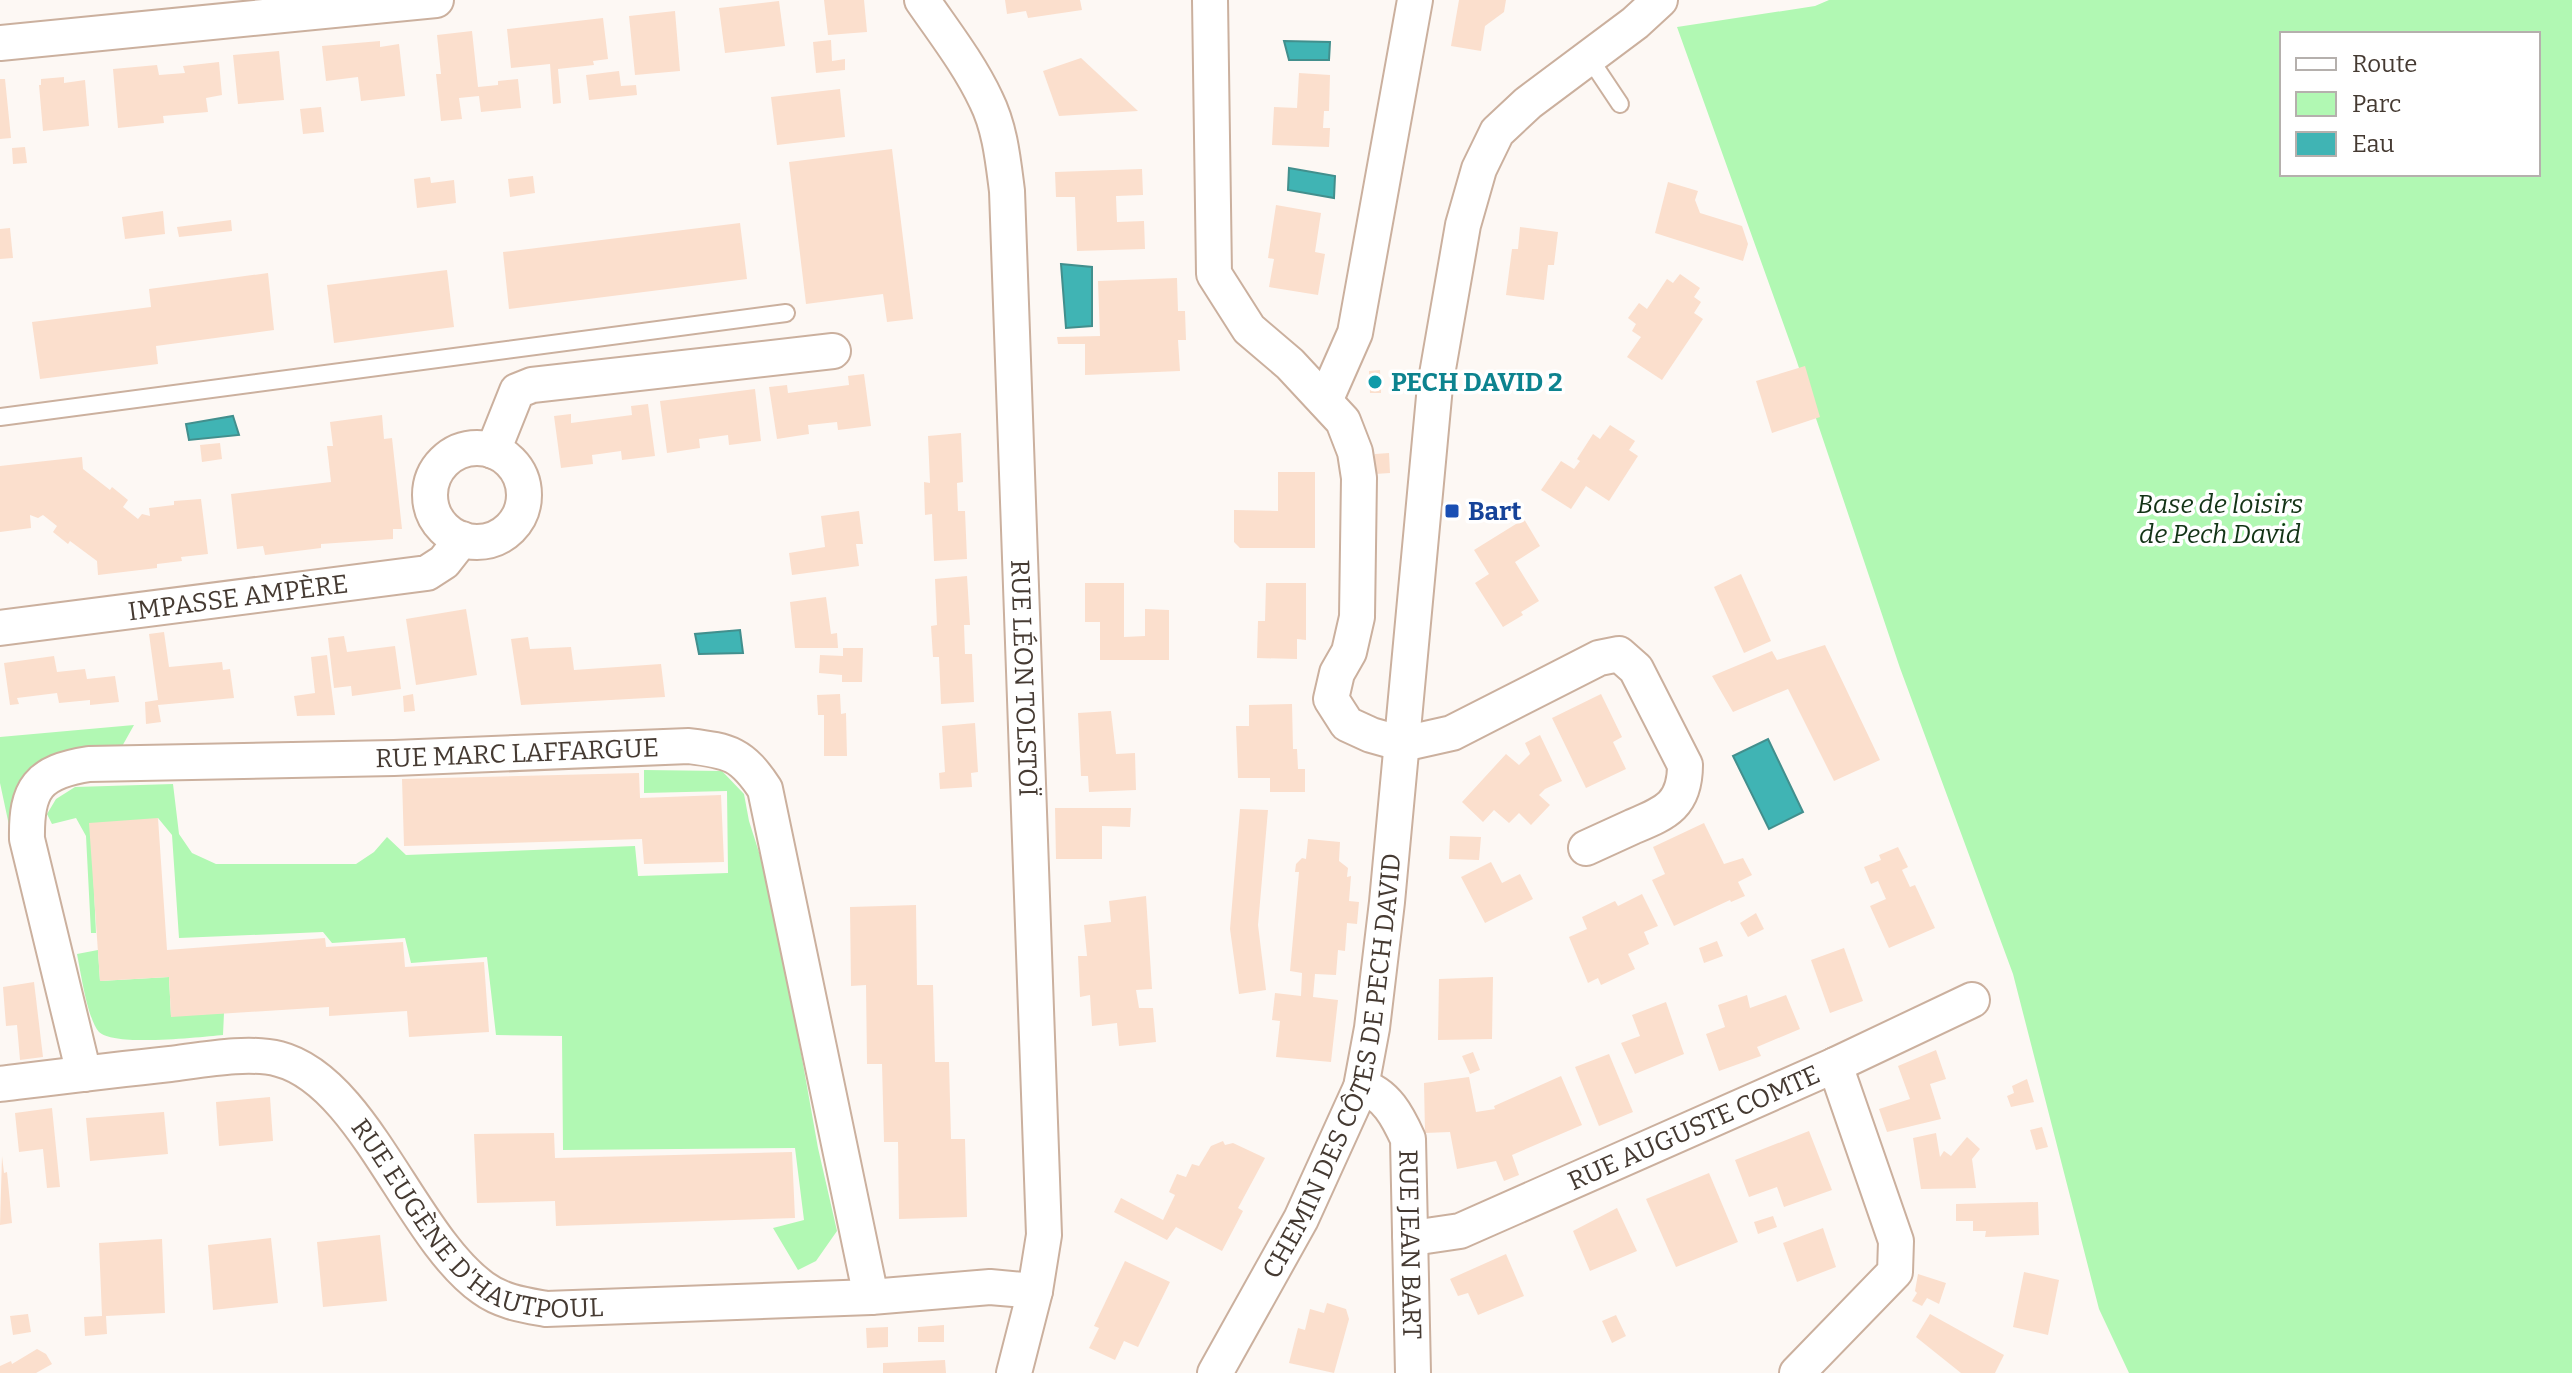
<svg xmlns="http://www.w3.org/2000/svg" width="2572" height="1373" viewBox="0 0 2572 1373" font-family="Bitter,serif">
	<rect width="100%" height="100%" fill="#fdf8f4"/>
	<!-- green -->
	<g fill="#b1f8b3" fill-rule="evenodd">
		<path d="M1829,0H2572V1373H2129L2099,1309L2013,974L1900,668L1796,359L1677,27L1815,6ZM2282,34H2538V174H2282Z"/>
		<path d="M134,725L120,750C57,757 14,751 10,830L0,783V737Z"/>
		<path d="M644,770L722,771L744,794L749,821L773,896L818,1148L837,1231L816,1261L798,1270L773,1228L804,1220L795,1148L563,1150L562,1036L496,1035L487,957L411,963L405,938L332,943L323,932L179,938L172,835L158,818L93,868L96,933H91L86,836L76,818L52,824L47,814L56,799L75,787L173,784L179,834L192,853L216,864H356L374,852L387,837L406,855L635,846L638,876L728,873L727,791L644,793Z"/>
		<path d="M98,950L100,981L169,977L171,1016L224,1013L223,1035C200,1037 114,1047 99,1032C87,1018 81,973 77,954Z"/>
	</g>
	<!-- water -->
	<g fill="#40b4b4" stroke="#428f8d" stroke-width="2">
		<path d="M1284,41L1330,42L1329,60H1289Z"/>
		<path d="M1289,168L1335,176L1334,198L1288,190Z"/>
		<path d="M1061,264L1092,267V326L1066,328Z"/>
		<path d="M233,416L239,435L189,440L186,424Z"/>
		<path d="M740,630L743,653L699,654L695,634Z"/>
		<path d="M1768,739L1803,812L1769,829L1733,756Z"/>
	</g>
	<!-- building -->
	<g fill="#fbdfcd">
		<path d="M824,0H864L867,32L828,35Z"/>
		<path d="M1005,0H1080L1082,10L1028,18L1026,11L1007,14Z"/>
		<path d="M1459,0H1506L1504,12L1485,26L1481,51L1451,46Z"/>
		<path d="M779,1L785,46L725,53L719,8Z"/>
		<path d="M675,11L680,71L635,75L629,16Z"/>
		<path d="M603,18L608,59L593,61L594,65L558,69L561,103L553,104L550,64L511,68L507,29Z"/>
		<path d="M472,31L478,87L498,85V81L518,79L521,108L481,112L479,96L459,98L462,119L441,121L436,74H441L437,35Z"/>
		<path d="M831,40L832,61L845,59V70L816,73L813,42Z"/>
		<path d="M380,41V47L399,44L405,96L361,101L358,77L326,81L322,46Z"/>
		<path d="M279,51L284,100L238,104L233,55Z"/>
		<path d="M1081,58L1138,111L1059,116L1043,71Z"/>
		<path d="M219,62L222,95L206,98L208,112L163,116L164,123L118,128L113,69L157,65L159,75L185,73L183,66Z"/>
		<path d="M619,71L621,86L636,85L637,95L589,100L586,75Z"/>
		<path d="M1299,73L1330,75L1329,111H1324L1323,128H1330L1329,147L1272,145L1274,107L1297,108Z"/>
		<path d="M64,77V83L85,80L89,126L43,131L39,85H41V79Z"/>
		<path d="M0,79H5L11,138L0,139Z"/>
		<path d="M840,89L845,137L777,145L771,97Z"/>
		<path d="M321,107L324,132L303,134L300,109Z"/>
		<path d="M25,147L27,163L13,164L12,148Z"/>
		<path d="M892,149L913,319L887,322L883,294L806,304L789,162Z"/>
		<path d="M1142,169L1143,195L1116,196L1117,222L1144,221L1145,249L1077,251L1075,197H1056L1055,172Z"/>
		<path d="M533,176L535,193L510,197L508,179Z"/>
		<path d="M430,177L431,183L454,180L456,203L417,208L414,179Z"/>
		<path d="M1668,182L1698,191L1695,200L1700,213L1742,226L1748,244L1743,261L1655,233Z"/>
		<path d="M1276,205L1321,213L1315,252L1325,254L1318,295L1269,287L1274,259L1268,258Z"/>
		<path d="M163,211L165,234L125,239L122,217Z"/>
		<path d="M231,220L232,231L179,237L177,227Z"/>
		<path d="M740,223L747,279L509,309L503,252Z"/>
		<path d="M1520,227L1558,232L1554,265H1548L1544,300L1506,295L1512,249H1518Z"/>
		<path d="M10,228L13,258L0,259V229Z"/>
		<path d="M447,270L454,327L334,343L327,285Z"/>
		<path d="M268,273L274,330L156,346L158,364L40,379L32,322L151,307L149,289Z"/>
		<path d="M1680,274L1700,288L1694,297L1701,302L1694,313L1703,319L1662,380L1627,357L1641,337L1632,331L1636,324L1628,318L1639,303L1647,309L1667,279L1673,283Z"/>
		<path d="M1177,278L1178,311H1185L1186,340H1178L1180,371L1085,375V344H1058L1057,337L1100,336L1098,281Z"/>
		<path d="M1805,366L1820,417L1772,433L1756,381Z"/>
		<path d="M1380,370L1381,393H1370L1369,371Z"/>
		<path d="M864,374L871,426L838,430L837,422L808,425L809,434L777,439L769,387L787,385L788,393L849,385L848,376Z"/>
		<path d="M755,389L761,441L729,445L728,435L699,439L700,448L667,453L660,401Z"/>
		<path d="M648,404L655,456L622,460L621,451L592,455L593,464L561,468L554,416L571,414V423L632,415L631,406Z"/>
		<path d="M382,415L384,439L392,438L402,529H393V539L321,544V548L265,555L263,546L237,549L231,494L331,482L327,446H333L330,422Z"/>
		<path d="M1610,425L1635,441L1629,450L1638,456L1609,501L1586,486L1571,509L1541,490L1561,461L1574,469L1580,461L1577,459L1593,434L1600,439Z"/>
		<path d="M961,433L963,482L957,483L958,511H965L967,559L934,561L932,514L925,515L924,482L930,483L928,436Z"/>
		<path d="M220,443L222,459L202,462L200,445Z"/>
		<path d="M1389,453L1390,473L1375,474V454Z"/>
		<path d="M82,457L83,469L110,490L112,487L128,500L123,507L138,519L142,514L150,516L149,508L174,505V501L201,499L208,554L181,557L182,561L157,564V568L98,575L97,561L70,541L68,544L53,532L57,526L43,515L38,518L30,515L31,528L0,532V466Z"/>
		<path d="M1278,472H1315V548H1240L1234,542V510L1278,511Z"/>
		<path d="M859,511L863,544H856L859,566L792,575L789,553L825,547L821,516Z"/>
		<path d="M1524,519L1540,546L1515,562L1539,601L1521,612L1523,615L1503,627L1475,583L1489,574L1474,550Z"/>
		<path d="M1741,574L1771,641L1744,653L1714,587Z"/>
		<path d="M967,576L970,625H964L965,654H972L974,702L941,704L939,657H933L931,626L937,625L935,579Z"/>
		<path d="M1085,583H1124V637L1145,636V609L1169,610V660H1100V622H1085Z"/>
		<path d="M1266,583H1306V640L1297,639V659L1257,658L1258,621H1265Z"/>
		<path d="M826,597L831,634L837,633L838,648H795L790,602Z"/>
		<path d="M466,609L477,675L416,685L406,619Z"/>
		<path d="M164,632L169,667L222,662L223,670L230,669L234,698L158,705L161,722L146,724L145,702L158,700L149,634Z"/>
		<path d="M344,636L347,652L395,646L401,689L352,696L351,686L334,688L328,638Z"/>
		<path d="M528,637L530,649L571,647L574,670L661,664L665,697L521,705L511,639Z"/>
		<path d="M1825,645L1880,760L1834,781L1788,689L1733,712L1712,676L1772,651L1777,660Z"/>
		<path d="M843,648H863L862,682H842V675L819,673L820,655L843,656Z"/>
		<path d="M327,655L335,715L297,716L294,696L315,693L311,657Z"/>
		<path d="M54,656L57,672L85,669L87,679L115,676L119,702L90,705V700L59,703L57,693L17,698L19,704L10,705L4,663Z"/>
		<path d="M413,694L415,711L404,712L403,696Z"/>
		<path d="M840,694L841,714L846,713L847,756H824V715H818L817,695Z"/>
		<path d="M1601,694L1622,737L1613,742L1626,769L1586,788L1552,718Z"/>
		<path d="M1292,704L1293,749H1297L1298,769H1305V792H1270V778H1238L1236,726H1249V705Z"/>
		<path d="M1111,711L1116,754L1135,753L1136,790L1089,792L1088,776H1081L1078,713Z"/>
		<path d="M975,723L978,772L971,773L972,787L940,789L939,773L945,772L942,726Z"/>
		<path d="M1540,735L1562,781L1545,789L1539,795L1550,805L1531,825L1519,813L1509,823L1494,810L1483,822L1462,802L1506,754L1519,765L1530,754L1525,743Z"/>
		<path d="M639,773L640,798L721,795L724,862L644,864L642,839L404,846L402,779Z"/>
		<path d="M1055,808H1131L1130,827L1102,826V859H1056Z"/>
		<path d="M1240,809L1268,810L1258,925L1266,990L1239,994L1230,929Z"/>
		<path d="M158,818L167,950L325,938L326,947L403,942L405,967L484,962L489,1032L409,1037L407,1011L329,1016V1007L171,1017L169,977L100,981L89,823Z"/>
		<path d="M1704,823L1724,864L1743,858L1752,875L1738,882L1745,896L1731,902L1730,900L1674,926L1652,880L1665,874L1653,847Z"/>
		<path d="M1450,836L1481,837L1479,860L1449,859Z"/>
		<path d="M1308,839L1340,842L1339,861L1348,868L1347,877L1351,876L1349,901L1359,902L1357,924L1347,923L1345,951L1338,950L1336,975L1315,974L1313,997L1338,1000L1331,1062L1276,1057L1280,1021L1272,1020L1275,993L1301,996L1302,973L1290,971L1299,872H1295L1296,864L1302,858L1306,859Z"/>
		<path d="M1898,847L1908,867L1902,870L1910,887L1915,885L1935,928L1889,948L1870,906L1886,899L1878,881L1871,884L1864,867L1881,860L1879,855Z"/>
		<path d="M1491,862L1502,883L1520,874L1533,899L1485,923L1461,877Z"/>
		<path d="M1642,894L1658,926L1644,932L1649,944L1628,954L1635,969L1601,985L1598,978L1588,983L1569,937L1587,929L1582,917L1615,901L1618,906Z"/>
		<path d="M1146,896L1152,989L1136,990L1139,1008H1153L1156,1042L1119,1046L1117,1023L1092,1026L1090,995L1080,997L1078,956H1087L1084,925L1111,922L1109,901Z"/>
		<path d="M916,905L917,985H933L935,1062H949L951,1139H965L967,1217L899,1219L898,1142H884L882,1064H867L866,985L851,986L850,907Z"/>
		<path d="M1756,913L1764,929L1748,937L1740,923Z"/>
		<path d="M1717,941L1723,956L1704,963L1699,948Z"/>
		<path d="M1844,948L1863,1001L1830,1013L1811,960Z"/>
		<path d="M1493,977L1492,1039L1438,1040L1439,979Z"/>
		<path d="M34,982L43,1057L20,1060L17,1025L6,1026L3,987Z"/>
		<path d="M1747,995L1750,1008L1786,995L1800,1029L1757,1047L1761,1056L1719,1071L1706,1034L1725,1027L1718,1005Z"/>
		<path d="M1666,1002L1684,1054L1635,1074L1621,1043L1640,1036L1632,1015Z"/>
		<path d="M1936,1050L1946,1079L1930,1084L1941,1119L1887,1132L1879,1109L1910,1099L1898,1066Z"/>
		<path d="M1473,1052L1480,1070L1470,1074L1462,1056Z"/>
		<path d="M1609,1054L1633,1112L1599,1126L1575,1067Z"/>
		<path d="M1561,1076L1582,1125L1512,1155L1519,1175L1504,1181L1496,1161L1457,1169L1450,1132L1425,1133L1424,1083L1469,1077L1476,1112L1495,1109L1494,1106Z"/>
		<path d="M2027,1079L2034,1102L2011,1107L2007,1096L2014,1093L2012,1086Z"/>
		<path d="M270,1097L273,1141L219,1146L216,1102Z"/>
		<path d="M52,1108L60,1187L47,1188L43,1149L19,1152L15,1113Z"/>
		<path d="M164,1112L168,1154L90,1161L86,1118Z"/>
		<path d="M2042,1127L2048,1147L2036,1150L2030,1130Z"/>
		<path d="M1809,1131L1832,1190L1784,1207L1777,1187L1749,1197L1735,1160Z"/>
		<path d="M554,1133L555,1158L792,1152L795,1218L556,1226L555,1201L477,1203L474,1134Z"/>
		<path d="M1936,1133L1940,1157L1944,1151L1951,1156L1967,1137L1980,1149L1972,1159L1976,1188L1921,1189L1913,1138Z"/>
		<path d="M1223,1141L1225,1145L1233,1143L1265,1158L1238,1208L1243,1211L1222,1251L1176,1227L1167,1240L1114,1212L1121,1198L1163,1220L1175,1195L1169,1192L1177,1174L1186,1177L1192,1164L1199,1166L1211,1146Z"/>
		<path d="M2,1156L4,1173L7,1172L12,1223L0,1225Z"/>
		<path d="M1709,1173L1738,1242L1676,1267L1646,1199Z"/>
		<path d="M2038,1202L2039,1235L1985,1237L1986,1231H1973V1221H1956V1204Z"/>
		<path d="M1617,1208L1637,1251L1590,1271L1573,1231Z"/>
		<path d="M1773,1216L1777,1227L1758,1234L1754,1222Z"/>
		<path d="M1823,1228L1836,1267L1797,1282L1783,1243Z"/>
		<path d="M380,1235L387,1301L323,1307L317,1242Z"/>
		<path d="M271,1238L278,1303L213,1310L208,1245Z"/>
		<path d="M162,1239L165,1313L106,1316L107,1334L85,1336L84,1317L102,1316L99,1243Z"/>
		<path d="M1506,1254L1524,1296L1478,1315L1468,1293L1458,1296L1450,1279Z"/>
		<path d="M1125,1261L1170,1282L1138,1347L1124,1341L1115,1360L1089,1348L1099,1328L1094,1326Z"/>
		<path d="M2024,1272L2059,1280L2048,1335L2013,1327Z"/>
		<path d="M1918,1274L1946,1283L1939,1304L1927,1298L1922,1306L1912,1301L1917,1293L1915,1291Z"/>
		<path d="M1327,1303L1346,1309L1349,1319L1334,1373L1289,1363L1298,1328L1305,1330L1310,1309L1324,1313Z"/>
		<path d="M28,1314L31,1332L13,1335L10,1316Z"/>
		<path d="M1930,1314L2004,1355L1995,1373H1961L1916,1337Z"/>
		<path d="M1616,1315L1626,1336L1612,1343L1602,1321Z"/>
		<path d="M944,1325V1342H918V1327Z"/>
		<path d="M888,1327V1347L867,1348L866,1328Z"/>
		<path d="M37,1349L46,1354L52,1364L36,1373H0V1366L11,1361L12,1364Z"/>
		<path d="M945,1360L946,1373H883V1363Z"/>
	</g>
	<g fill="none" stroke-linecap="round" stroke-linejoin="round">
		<!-- lane casing -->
		<g stroke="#cbb09e" stroke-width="20">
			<g id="lane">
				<path d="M1588,56L1620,104"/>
				<path d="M0,417L786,313"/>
			</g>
		</g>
		<!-- street casing -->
		<g stroke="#cbb09e" stroke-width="38">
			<g id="street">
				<path id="s1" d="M922,0C944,32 969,64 986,100C1000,128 1003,160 1007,191L1044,1235L1035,1291L1014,1373"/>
				<path d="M1210,0L1214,274L1249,329L1290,364L1343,421L1355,452L1359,478L1357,617L1349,652L1337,673L1331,699L1347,724L1371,735L1403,744L1452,733L1599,658L1619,654L1636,669L1685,765C1685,806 1665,813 1632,827C1617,834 1601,841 1586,848"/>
				<path d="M0,43L436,0"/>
				<path d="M1325,401L1355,333L1415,0"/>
				<circle cx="477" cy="495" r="47"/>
				<path d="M493,451L517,391L532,385L833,351"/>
				<path id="s2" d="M0,628L427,573L444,562L462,539"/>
				<path id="s3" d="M84,1074L27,839C26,788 38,772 89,764L394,758L689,746C730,751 742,754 765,789L871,1297"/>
				<path id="s4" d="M0,1084C57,1077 113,1070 170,1064C202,1060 248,1051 279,1059C364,1081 411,1237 483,1288C502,1302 524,1305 546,1309L871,1297L990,1287L1035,1291"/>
				<path id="s5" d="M1361,1087C1386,1093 1398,1117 1408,1139L1413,1373"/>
				<path id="s6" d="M1410,1235L1426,1236L1460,1231L1835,1065L1972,1000"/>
				<path id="s7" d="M1215,1373L1301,1219L1361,1087L1372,1028L1387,902L1435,386L1463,225L1479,169L1497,132L1528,103L1635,23L1660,0"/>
				<path d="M1797,1373L1895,1272L1896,1241L1835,1065"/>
			</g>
		</g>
		<!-- lane -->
		<use href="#lane" stroke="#fff" stroke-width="16"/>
		<!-- street -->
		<use href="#street" stroke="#fff" stroke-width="34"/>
	</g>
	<!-- markers -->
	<circle fill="#0f9aa8" stroke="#fff" stroke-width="3" cx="1375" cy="382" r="8"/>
	<rect fill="#1a4fb4" stroke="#fff" stroke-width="3" x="1444" y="503" width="16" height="16" rx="4"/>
	<g text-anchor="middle" stroke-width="7" stroke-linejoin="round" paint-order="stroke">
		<!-- culture labels -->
		<g font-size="26" font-weight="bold" fill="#0d838f" stroke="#fff" text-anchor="start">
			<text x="1391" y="391">PECH DAVID 2</text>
		</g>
		<!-- park labels -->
		<g font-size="26" font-style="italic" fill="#133316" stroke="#fff">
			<text x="2220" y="513">Base de loisirs<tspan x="2220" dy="30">de Pech David</tspan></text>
		</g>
		<!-- transit labels -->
		<g font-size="26" font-weight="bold" fill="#164399" stroke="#fff" text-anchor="start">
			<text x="1468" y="520">Bart</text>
		</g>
		<!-- street labels -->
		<g font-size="26" fill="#453a32" stroke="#fff">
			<text dy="9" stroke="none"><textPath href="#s2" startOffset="240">IMPASSE AMPÈRE</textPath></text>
			<text dy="9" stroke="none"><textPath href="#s1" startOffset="700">RUE LÉON TOLSTOÏ</textPath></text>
			<text dy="9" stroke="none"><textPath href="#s3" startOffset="782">RUE MARC LAFFARGUE</textPath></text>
			<text dy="9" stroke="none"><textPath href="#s7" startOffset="334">CHEMIN DES CÔTES DE PECH DAVID</textPath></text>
			<text dy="9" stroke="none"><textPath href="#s6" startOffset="306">RUE AUGUSTE COMTE</textPath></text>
			<text dy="9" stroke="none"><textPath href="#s4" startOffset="550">RUE EUGÈNE D'HAUTPOUL</textPath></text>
			<text dy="9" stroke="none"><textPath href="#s5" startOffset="178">RUE JEAN BART</textPath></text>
		</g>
	</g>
	<!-- legend -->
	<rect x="2280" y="32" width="260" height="144" fill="#ffffff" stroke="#b5b0ad" stroke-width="2"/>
	<rect x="2296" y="58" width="40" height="12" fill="#ffffff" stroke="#b5b0ad" stroke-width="2"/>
	<text x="2352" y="72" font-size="24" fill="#453a32">Route</text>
	<rect x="2296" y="92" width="40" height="24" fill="#b1f8b3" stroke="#b5b0ad" stroke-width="2"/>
	<text x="2352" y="112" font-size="24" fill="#453a32">Parc</text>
	<rect x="2296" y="132" width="40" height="24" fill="#40b4b4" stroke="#b5b0ad" stroke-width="2"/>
	<text x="2352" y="152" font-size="24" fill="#453a32">Eau</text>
</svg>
